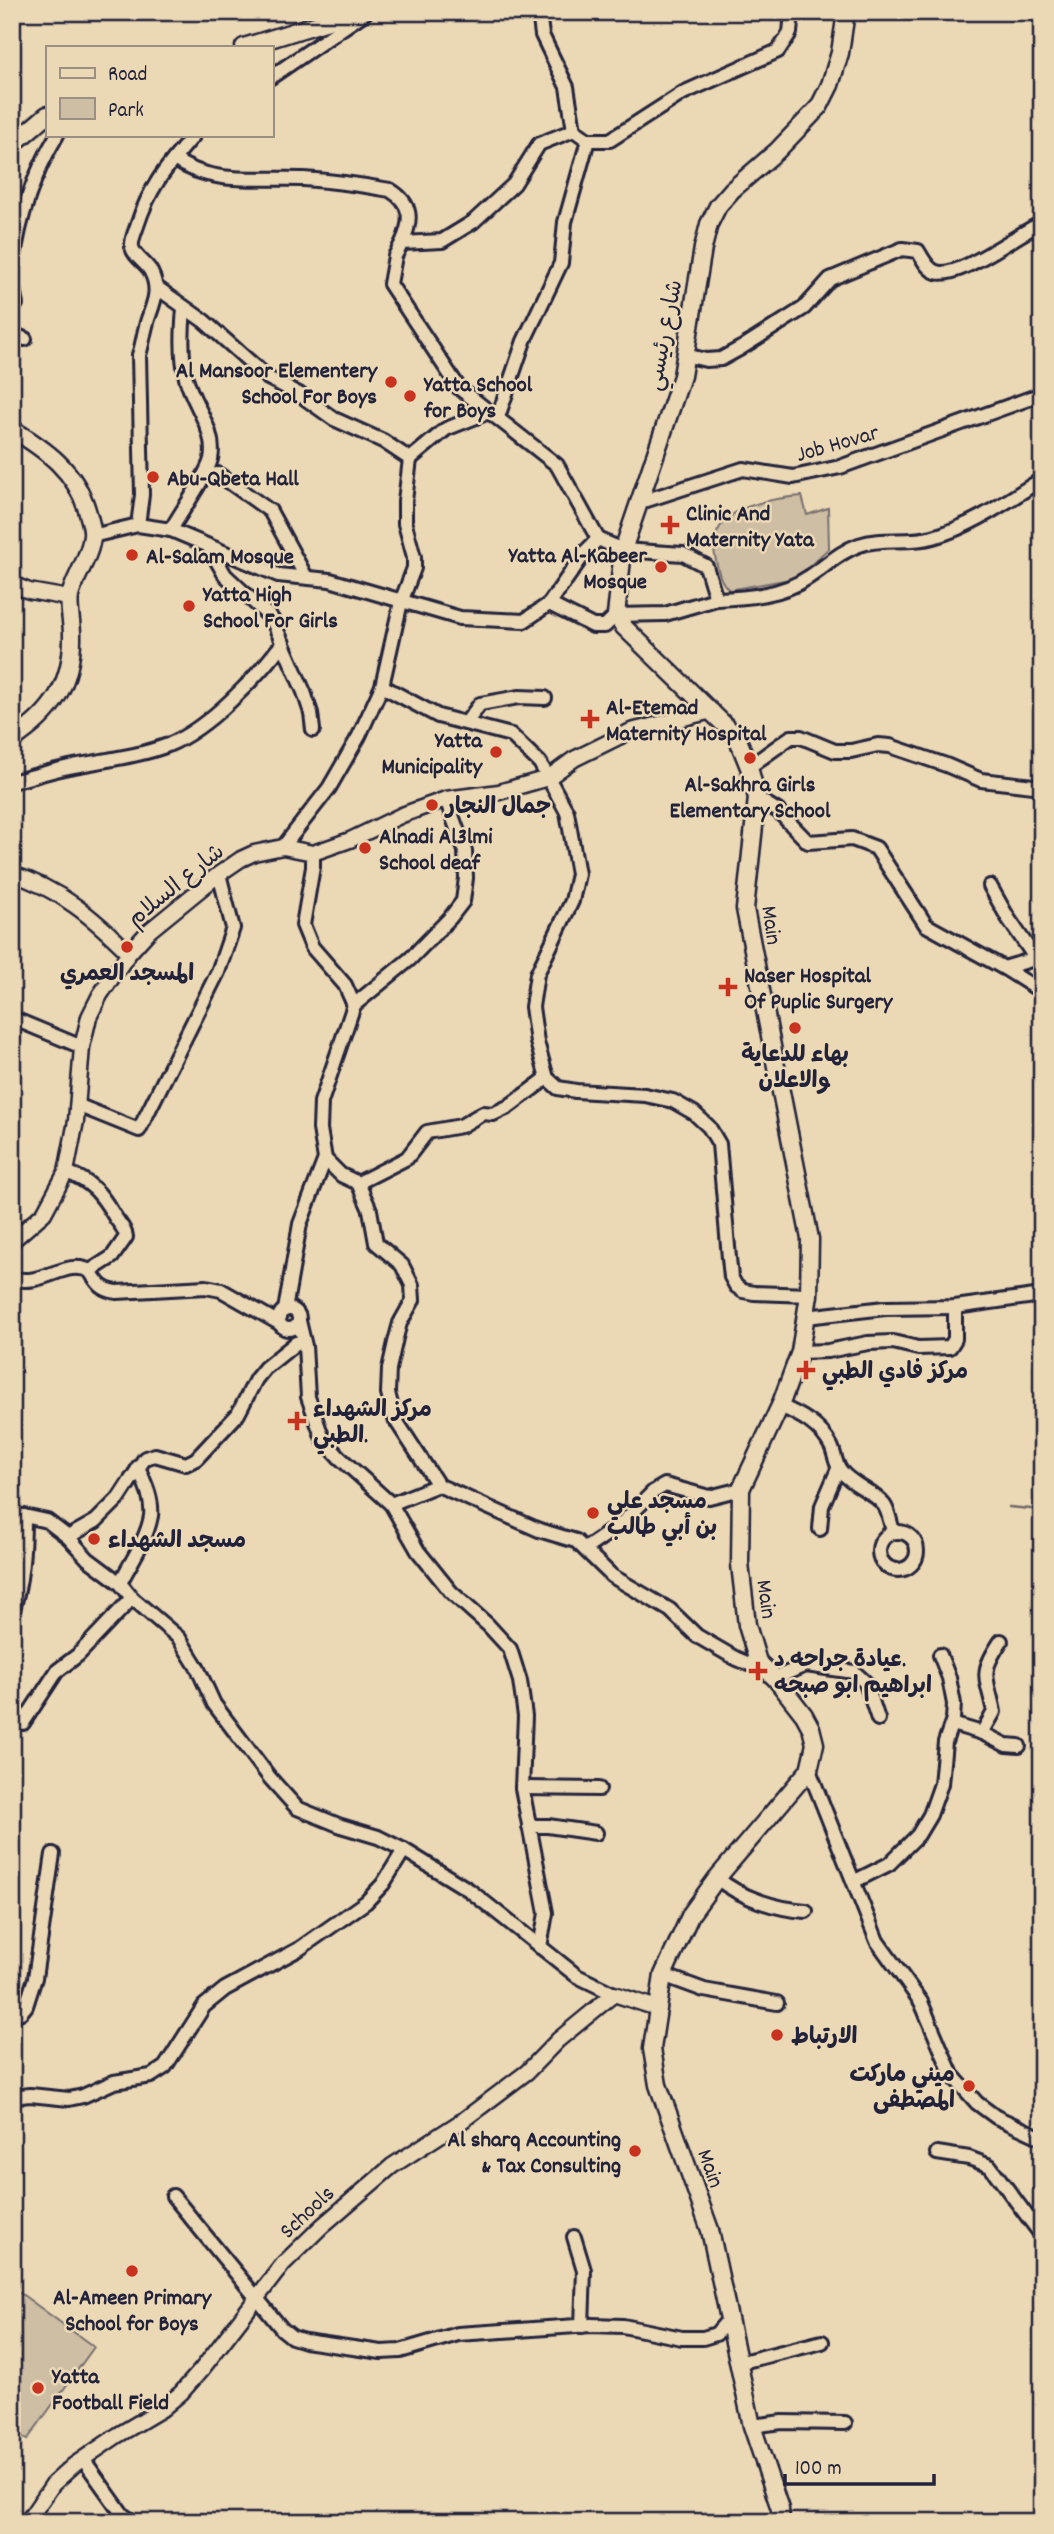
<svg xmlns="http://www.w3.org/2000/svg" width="1054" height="2534" viewBox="0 0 1054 2534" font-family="Dekko,'Playpen Sans Arabic',sans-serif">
	<rect width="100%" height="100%" fill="#ebd8b5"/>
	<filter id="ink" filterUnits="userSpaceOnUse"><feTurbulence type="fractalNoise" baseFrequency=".0143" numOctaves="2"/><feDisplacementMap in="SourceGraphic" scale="14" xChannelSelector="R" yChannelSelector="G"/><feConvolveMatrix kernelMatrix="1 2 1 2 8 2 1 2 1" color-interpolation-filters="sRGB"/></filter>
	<g filter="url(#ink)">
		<!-- green -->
		<g fill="#cebea4" stroke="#787070" stroke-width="2">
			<path d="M802,496L807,515L828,508L829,548L804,571L790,579L729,590C720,582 719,573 716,561C703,509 764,499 802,496Z"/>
			<path d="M12,2287L94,2347L27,2440L12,2429Z"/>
		</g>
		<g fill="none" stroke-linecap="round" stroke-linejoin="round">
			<!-- stream -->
			<path stroke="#72696b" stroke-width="2.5" d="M1009,1507L1042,1510"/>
			<!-- minor casing -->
			<g stroke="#22223b" stroke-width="18">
				<g id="minor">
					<path d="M539,12L542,35L567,87L574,130L588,140H610L683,93L778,51L790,33L792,12"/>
					<path d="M271,77L366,12"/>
					<path d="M574,130L539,144L514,184L473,222L442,241L402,243L395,256L390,284L459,388L557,465L598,539L623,550L683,554L706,566L716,599C747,598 783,595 809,577C826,566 839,552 859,545C883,537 908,544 933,537C973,526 1007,501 1042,479"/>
					<path d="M174,159C211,186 260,177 304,179C333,181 362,185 390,190C413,204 412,221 402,243"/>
					<path d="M12,273C17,223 32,177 57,135"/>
					<path d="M12,284L16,304"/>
					<path d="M156,287L204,321L268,378L299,394L334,419L383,441L410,459L446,429L489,412"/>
					<path d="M12,334L25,339"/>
					<path d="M685,355L706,360L721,359L741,348L804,308L830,279L902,249L918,251C923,259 927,269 936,272C958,280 1020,232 1042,223"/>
					<path d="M498,417L524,341L561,263L565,222L588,140"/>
					<path d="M204,476L218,474L270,511L306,577"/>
					<path d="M641,502L743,469L793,477L840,467L1042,394"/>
					<path d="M138,525L142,495L139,355C143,343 144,331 148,319C154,302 160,290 151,272C147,263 134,257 132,247C131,240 135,232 137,226C150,185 167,167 194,135"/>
					<path d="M171,530C180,513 207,476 211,459C217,431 193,405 186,378C181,354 182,332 184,308"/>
					<path d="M92,536L138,525L171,530L278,575L330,580L460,618L524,621L549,604L586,551L598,539"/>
					<path d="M209,547L225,575L272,619L304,692L311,713L313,730"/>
					<path d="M549,604L593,626H605L616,615L665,614L716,599"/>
					<path d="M382,686L401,602L414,568V557L405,524V501L410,459"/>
					<path d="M466,723L480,704L519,697L545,698"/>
					<path d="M749,767L791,737H801L835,751H851L878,745L890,746L946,765L981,780L1042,787"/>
					<path d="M12,782C31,777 50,771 69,767C102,760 137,757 168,745C209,728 256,678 283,643"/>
					<path d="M757,798L778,811L808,842L852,839L876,848L926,925L1004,968L1042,992"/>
					<path d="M283,847L329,788L359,736L382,686L438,716L511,735L540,763L567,812L578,874L572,901L537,974L532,1007L537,1042L547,1078L558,1088L576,1091L645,1095L673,1101L694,1113L709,1127L719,1144L729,1258L731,1277L736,1286L743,1291L754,1293L809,1295"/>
					<path d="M313,853V867L303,925L312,947L345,985L354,1005"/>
					<path d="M990,886L1008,918L1036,959"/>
					<path d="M1004,968L1041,957"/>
					<path d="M12,1018L82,1047"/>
					<path d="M77,1105L139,1130L218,972L233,928L219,874"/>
					<path d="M325,1159L341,1175L358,1183L407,1158L427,1132L461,1126L483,1113L493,1114L508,1107L547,1078"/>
					<path d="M66,1172C92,1181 102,1195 115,1217C120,1225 125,1228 126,1237L112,1257L90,1271"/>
					<path d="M358,1183L370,1210L376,1243L402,1265L412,1285L413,1300L400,1323L396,1338L389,1369L388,1393L395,1419L438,1485L539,1530L576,1541L612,1576L670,1610L697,1636L735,1658L749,1664L758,1662"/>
					<path d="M12,1278C42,1288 66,1258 90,1271C98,1284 102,1290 117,1292L206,1287L221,1290L279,1323"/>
					<circle cx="289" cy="1319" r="10"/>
					<path d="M285,1310L300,1224L325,1159L320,1129L321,1102L354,1005L410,959L450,918L463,901L466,878L465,851L446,799"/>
					<path d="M806,1317L885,1308L955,1307L1042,1295"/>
					<path d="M299,1321L305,1346L308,1397L323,1439L339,1457L391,1504L418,1551L451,1592L488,1625L510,1649L520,1681L525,1716L522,1788L546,1913L540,1947"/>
					<path d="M800,1352L828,1351L868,1343L893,1342L918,1348L950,1347L955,1339V1307"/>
					<path d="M780,1406C801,1415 820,1425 831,1446C835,1454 835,1464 841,1471C853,1486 872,1490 884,1505C889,1512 890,1522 893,1531"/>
					<path d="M391,1504L438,1485"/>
					<path d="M12,1519L24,1516L47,1521L68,1537L88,1559L120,1583L132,1598L179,1638L197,1667L214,1704L270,1778L297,1808L341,1826L378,1837L404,1850L469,1890L577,1976L614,1994"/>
					<path d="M820,1529L822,1506L838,1469"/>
					<circle cx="898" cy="1551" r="19"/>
					<path d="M68,1537L96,1521L119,1498L145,1458L155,1455L186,1464L196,1459L238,1414L256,1379L265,1368L296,1343"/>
					<path d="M585,1549L620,1525L653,1492L665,1485L709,1497L741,1489"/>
					<path d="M120,1583C131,1562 147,1539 151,1516C153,1499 144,1481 138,1467"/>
					<path d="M12,1613C22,1581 24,1550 24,1516"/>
					<path d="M775,1678L806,1665L854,1672L866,1683L878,1719"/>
					<path d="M23,1723L57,1671L78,1655L132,1598"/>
					<path d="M952,1724L982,1733L1006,1745L1019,1746"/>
					<path d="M982,1733L994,1712C987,1676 978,1675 1001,1641"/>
					<path d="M809,1770L877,1941L921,2002L952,2075L977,2103L996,2117L1042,2138"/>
					<path d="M522,1788L599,1789"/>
					<path d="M529,1826H548L596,1833"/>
					<path d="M717,1878C741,1898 776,1909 806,1911"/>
					<path d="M855,1881L889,1864L918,1835L930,1815L941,1784L945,1742L953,1719L954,1704L949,1678L940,1655"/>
					<path d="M12,1922V1940"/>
					<path d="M663,1975L704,1990L777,2003"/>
					<path d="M12,2016L21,2012L26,2006L35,1978L53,1854"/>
					<path d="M12,2097L30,2095L69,2099L83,2096L114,2082L151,2076L165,2067L204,2006L225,1989L299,1949L366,1902L383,1884L404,1850"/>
					<path d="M937,2153L969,2158L990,2166L1042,2236"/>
					<path d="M173,2196L282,2329L292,2337L305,2341L381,2352L400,2351L458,2334L591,2325L623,2326L682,2338H703L716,2334L728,2320"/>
					<path d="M574,2237L584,2270L582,2326"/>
					<path d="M738,2363L822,2342"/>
					<path d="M752,2426L782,2422L845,2423"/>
					<path d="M83,2459L123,2515L134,2522"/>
					<path d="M706,2522H712"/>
				</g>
			</g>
			<!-- tertiary casing -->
			<g stroke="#22223b" stroke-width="19">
				<g id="tertiary">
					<path d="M12,584L29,591L69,598"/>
					<path d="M12,874C59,888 95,919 129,953"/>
					<path d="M12,1241L44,1213L66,1172L76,1121L82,1047L89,1017L100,995L129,953L149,931L219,874L241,859L254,853L283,847L313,853L350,840L402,815L446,799L499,792L548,778L574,759L631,731L712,711"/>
					<path d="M27,2522L53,2484L74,2465L118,2435L162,2409L181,2393L202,2369L283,2264L322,2226L392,2166L462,2121L527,2072L558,2040L614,1994L657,2008"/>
				</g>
			</g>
			<!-- secondary casing -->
			<g stroke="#22223b" stroke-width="21">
				<g id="secondary">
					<path d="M244,47L357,12"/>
					<path d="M12,145L47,115"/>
					<path d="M12,429C46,450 75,470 87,510C89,518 93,527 92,536C90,558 75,576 70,596C68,607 72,622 72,634C73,683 53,713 12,740"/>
					<path d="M781,2522L780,2509L752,2426L710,2230L658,2085L652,2049L663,1975L691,1914L717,1878L809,1770L815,1744L811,1728L804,1715L775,1678L758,1662L747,1625L740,1564L741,1489L780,1406L800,1352L809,1295L810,1239L745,909L757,798L749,767L737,737L624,627L616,615L623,550L682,376L703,248L709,224L718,206L732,190L777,151L819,107L830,85L840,53L846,12"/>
				</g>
			</g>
			<!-- minor -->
			<use href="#minor" stroke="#ebd8b5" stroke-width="12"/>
			<!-- tertiary -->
			<use href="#tertiary" stroke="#ebd8b5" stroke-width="14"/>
			<!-- secondary -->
			<use href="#secondary" stroke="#ebd8b5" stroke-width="16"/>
		</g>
	</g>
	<!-- markers -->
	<g fill="#c8321e" stroke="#ebd8b5" stroke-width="2.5">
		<circle cx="391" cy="382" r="7"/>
		<circle cx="410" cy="396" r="7"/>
		<circle cx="153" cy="477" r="7"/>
		<path d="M666.5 514.5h7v7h7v7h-7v7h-7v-7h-7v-7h7z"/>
		<circle cx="132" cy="555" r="7"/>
		<circle cx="661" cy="567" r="7"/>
		<circle cx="189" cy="606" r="7"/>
		<path d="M586.5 708.5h7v7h7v7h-7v7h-7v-7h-7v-7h7z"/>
		<circle cx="496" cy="752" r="7"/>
		<circle cx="750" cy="758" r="7"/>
		<circle cx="432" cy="805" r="7"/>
		<circle cx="365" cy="848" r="7"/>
		<circle cx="127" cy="947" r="7"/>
		<path d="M724.5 976.5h7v7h7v7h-7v7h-7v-7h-7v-7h7z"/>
		<circle cx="795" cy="1028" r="7"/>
		<path d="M802.5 1359.5h7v7h7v7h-7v7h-7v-7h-7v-7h7z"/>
		<path d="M293.5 1410.5h7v7h7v7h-7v7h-7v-7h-7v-7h7z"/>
		<circle cx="593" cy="1513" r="7"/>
		<circle cx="94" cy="1539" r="7"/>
		<path d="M754.5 1660.5h7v7h7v7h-7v7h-7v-7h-7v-7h7z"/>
		<circle cx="777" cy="2035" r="7"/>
		<circle cx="969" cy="2086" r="7"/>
		<circle cx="635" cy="2151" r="7"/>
		<circle cx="132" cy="2271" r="7"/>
		<circle cx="38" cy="2388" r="7"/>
	</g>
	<g text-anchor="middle" stroke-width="5" stroke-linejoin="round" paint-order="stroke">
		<!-- street labels -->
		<g font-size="23" fill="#22223b" stroke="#ebd8b5">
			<text transform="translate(663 335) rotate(-79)" y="8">شارع رئيسي</text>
			<text transform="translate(837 442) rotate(-16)" y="8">Job Hovar</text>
			<text transform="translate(175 884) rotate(-39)" y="8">شارع السلام</text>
			<text transform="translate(773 925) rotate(82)" y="8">Main</text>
			<text transform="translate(768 1599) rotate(82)" y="8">Main</text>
			<text transform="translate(712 2168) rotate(70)" y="8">Main</text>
			<text transform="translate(306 2211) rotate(-43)" y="8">Schools</text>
		</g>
		<!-- poi labels -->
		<g font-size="23" font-weight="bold" fill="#22223b" stroke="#ebd8b5" text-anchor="start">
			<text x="377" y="377" text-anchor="end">Al Mansoor Elementery<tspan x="377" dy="26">School For Boys</tspan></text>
			<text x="424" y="391">Yatta School<tspan x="424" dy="26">for Boys</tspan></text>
			<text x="167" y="485">Abu-Qbeta Hall</text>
			<text x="686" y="520">Clinic And<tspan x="686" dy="26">Maternity Yata</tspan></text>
			<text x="647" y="562" text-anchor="end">Yatta Al-Kabeer<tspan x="647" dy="26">Mosque</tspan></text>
			<text x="146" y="563">Al-Salam Mosque</text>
			<text x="203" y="601">Yatta High<tspan x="203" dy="26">School For Girls</tspan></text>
			<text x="606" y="714">Al-Etemad<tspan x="606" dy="26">Maternity Hospital</tspan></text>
			<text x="482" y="747" text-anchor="end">Yatta<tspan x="482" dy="26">Municipality</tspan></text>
			<text x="750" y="791" text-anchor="middle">Al-Sakhra Girls<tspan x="750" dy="26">Elementary School</tspan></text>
			<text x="446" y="813">جمال النجار</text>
			<text x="379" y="843">Alnadi Al3lmi<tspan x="379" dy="26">School deaf</tspan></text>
			<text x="127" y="980" text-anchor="middle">المسجد العمري</text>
			<text x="744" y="982">Naser Hospital<tspan x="744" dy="26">Of Puplic Surgery</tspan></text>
			<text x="795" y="1061" text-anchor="middle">بهاء للدعاية<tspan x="795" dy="26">والاعلان</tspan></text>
			<text x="822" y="1378">مركز فادي الطبي</text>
			<text x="313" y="1416">مركز الشهداء<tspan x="313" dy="26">الطبي.</tspan></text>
			<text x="607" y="1508">مسجد علي<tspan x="607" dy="26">بن أبي طالب</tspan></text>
			<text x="108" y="1547">مسجد الشهداء</text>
			<text x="774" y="1666">عيادة جراحه د.<tspan x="774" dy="26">ابراهيم ابو صبحه</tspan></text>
			<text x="791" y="2043">الارتباط</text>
			<text x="955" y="2081" text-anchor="end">ميني ماركت<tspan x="955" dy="26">المصطفى</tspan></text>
			<text x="621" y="2146" text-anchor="end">Al sharq Accounting<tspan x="621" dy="26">&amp; Tax Consulting</tspan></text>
			<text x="132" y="2304" text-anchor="middle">Al-Ameen Primary<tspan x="132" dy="26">School for Boys</tspan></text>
			<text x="52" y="2383">Yatta<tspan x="52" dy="26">Football Field</tspan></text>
		</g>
	</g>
	<!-- margin -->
	<rect width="1054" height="2534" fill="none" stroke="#ebd8b5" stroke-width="42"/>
	<rect x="21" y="21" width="1012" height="2492" fill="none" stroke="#22223b" stroke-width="2.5" filter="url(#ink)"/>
	<!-- legend -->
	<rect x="46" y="46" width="228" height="91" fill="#ebd8b5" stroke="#9b8f84" stroke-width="2"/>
	<rect x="60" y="68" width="35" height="10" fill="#ebd8b5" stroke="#9b8f84" stroke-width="2"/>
	<text x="108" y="80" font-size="21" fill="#22223b">Road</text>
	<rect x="60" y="98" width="35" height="21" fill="#cebea4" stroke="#9b8f84" stroke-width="2"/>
	<text x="108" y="116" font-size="21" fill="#22223b">Park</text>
	<!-- scale -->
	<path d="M785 2474v10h149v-10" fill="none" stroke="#22223b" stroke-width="3.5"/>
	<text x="795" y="2474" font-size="21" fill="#22223b" stroke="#ebd8b5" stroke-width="5" paint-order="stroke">100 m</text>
</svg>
